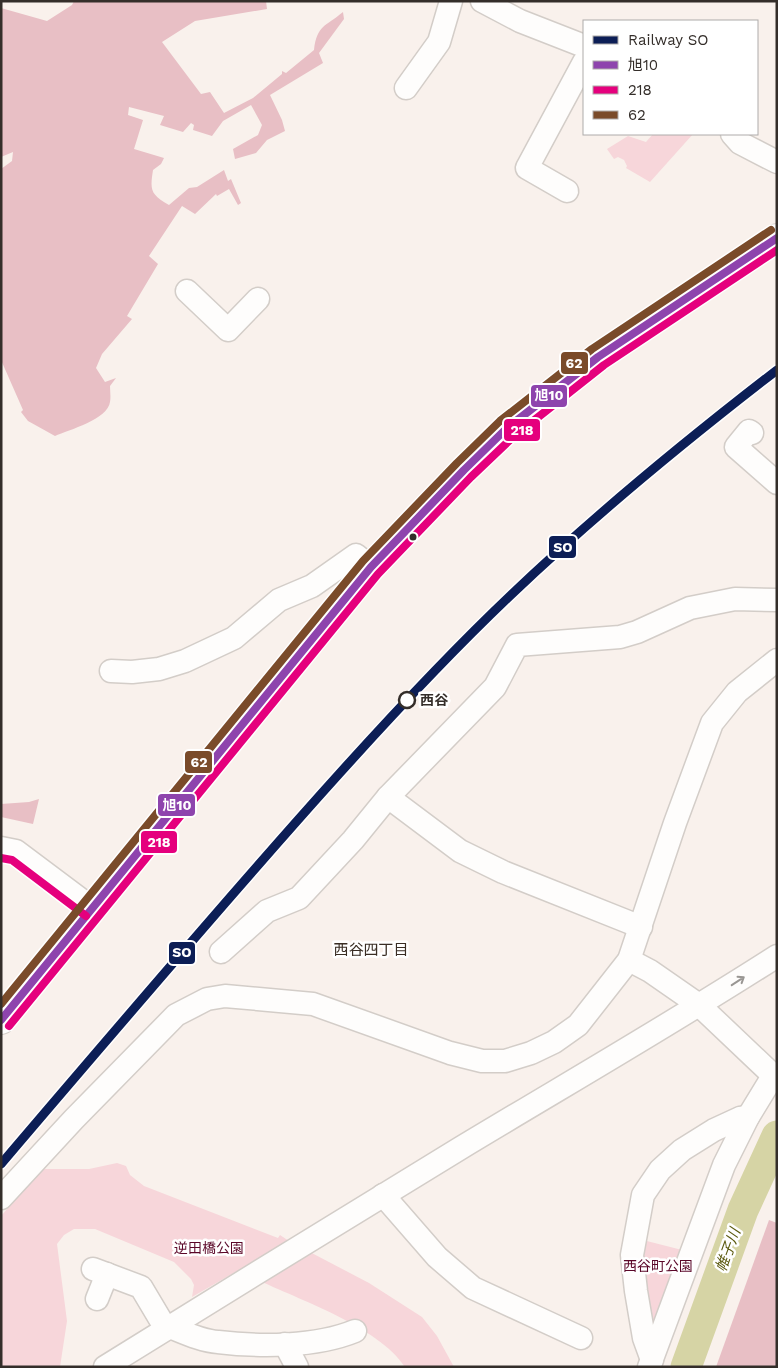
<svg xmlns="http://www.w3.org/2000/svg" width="778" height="1368" viewBox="0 0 778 1368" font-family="'Work Sans','Noto Sans JP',sans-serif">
	<rect width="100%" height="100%" fill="#f9f1ec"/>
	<!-- green -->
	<g fill="#f7d6da">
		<path d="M653,134H693L650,182L626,168L627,166L624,160L618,157L614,159L607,149L628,136L646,142Z"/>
		<path d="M117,1163L126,1166L130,1175L144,1186L278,1238L280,1235L289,1241L192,1297L194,1285L191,1279L174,1262L95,1229H74L64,1235L57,1244L67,1321L60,1367H1V1216L42,1169H89Z"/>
		<path d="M639,1239L686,1251L651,1343Z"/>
		<path d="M306,1250L369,1283L422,1317L437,1336L454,1367H405C378,1326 299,1300 256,1279Z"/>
	</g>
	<!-- forest -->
	<g fill="#e8bfc5">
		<path d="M74,1H266L267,9L195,21L162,42L201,94L210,92L224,113L253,98L282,74V71L286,73L314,50C317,25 325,27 343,12L344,19L319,53L323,63L270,95L282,120L285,131L267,140L256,153L235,159L233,149L258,135L262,125L251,105L223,121L212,136L193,130L194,125L191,123L183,132L160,125L164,116L129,107L128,115L143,120L134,149L164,158L161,164L153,170C150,190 150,194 169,205L189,188L197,187L224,170L228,181L231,179L241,203L238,205L229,189L217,196L216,194L195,214L182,206L149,256L158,264L127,316L132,319L102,354L96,368L105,382L116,378L110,386C110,391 111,397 110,402C108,419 69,430 55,436L28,421L21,412L23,410L1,360V169L12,161L13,152L1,157V8L47,21L72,5Z"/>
		<path d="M39,799L33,824L1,817V804L29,802Z"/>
		<path d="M769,1220L777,1223V1367H716Z"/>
	</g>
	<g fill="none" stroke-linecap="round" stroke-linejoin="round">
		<!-- river -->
		<path stroke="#d6d4a5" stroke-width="31" d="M686,1367L743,1210L777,1136"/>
		<!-- minor casing -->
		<g stroke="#d3cdc8" stroke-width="25">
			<g id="minor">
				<path d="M482,1L520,21L584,46"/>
				<path d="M406,88L439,42L451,1"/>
				<path d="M732,134L740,143L777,162"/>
				<path d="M567,191L527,168L584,62"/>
				<path d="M187,291L228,330L258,299"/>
				<path d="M752,433L749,431L736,447L777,483"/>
				<path d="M111,671L132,672L159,669L185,661L234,638L279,600L312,586L356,555L371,567"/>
				<path d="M388,797L460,851L503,872L641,927"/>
				<path d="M1,848L16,851L92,908"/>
				<path d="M221,952L267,911L299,898L353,840L388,797L495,687L517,645L620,637L637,632L690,608L735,599L777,600"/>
				<path d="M629,960L650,971L699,1005L777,1079"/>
				<path d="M383,1195L437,1257L473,1288L581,1338"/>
				<path d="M1,1198L74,1119L176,1015L207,999L225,996L313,1004L450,1053L482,1061H505L531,1053L554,1042L578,1025L629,960L675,823L712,723L737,692L777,660"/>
				<path d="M93,1269L141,1287L166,1329"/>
				<path d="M97,1299L107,1274"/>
				<path d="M170,1327C185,1333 202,1341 218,1342C259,1347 316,1347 355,1331"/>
				<path d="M285,1344L297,1367"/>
				<path d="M652,1360L644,1338L636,1291L632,1255L643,1195L660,1170L682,1150L714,1130L740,1118L748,1117"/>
				<path d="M105,1367C223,1294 340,1221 459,1149C565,1085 673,1023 777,956"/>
				<path d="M649,1367L724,1165L748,1117L773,1076"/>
			</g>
		</g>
		<!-- highway casing -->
		<g stroke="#d3cdc8" stroke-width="30">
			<path id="highway" d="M1,1020L371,567L464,470L506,429L598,357L777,238"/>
		</g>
		<!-- minor -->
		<use href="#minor" stroke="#fefdfc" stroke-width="22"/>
		<!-- highway -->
		<use href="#highway" stroke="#fefdfc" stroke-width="28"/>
		<!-- bus-1 casing -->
		<g stroke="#fff" stroke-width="11">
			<path id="bus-1" d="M1,1020L371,567L464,470L506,429L598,357L777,238"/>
		</g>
		<!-- bus-2 casing -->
		<g stroke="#fff" stroke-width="11">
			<g id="bus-2">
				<path d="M1,858L12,860L86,916"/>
				<path d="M9,1026L378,574L471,477L513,437L604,365L777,250"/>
			</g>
		</g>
		<!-- bus-3 casing -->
		<g stroke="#fff" stroke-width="11">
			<path id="bus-3" d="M1,1004L363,561L457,463L500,421L592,349L771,230"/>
		</g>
		<!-- bus-1 -->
		<use href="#bus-1" stroke="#8e44ad" stroke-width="8"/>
		<!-- bus-2 -->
		<use href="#bus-2" stroke="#e5007d" stroke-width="8"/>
		<!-- bus-3 -->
		<use href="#bus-3" stroke="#7a4b2a" stroke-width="8"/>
		<!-- rail-1 casing -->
		<g stroke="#fff" stroke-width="12">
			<path id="rail-1" d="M1,1164C99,1049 197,934 297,821C366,743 437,665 512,594C596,514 685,441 777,370"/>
		</g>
		<!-- rail-1 -->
		<use href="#rail-1" stroke="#0c1e56" stroke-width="9"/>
	</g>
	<!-- one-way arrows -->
	<defs><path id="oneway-shaft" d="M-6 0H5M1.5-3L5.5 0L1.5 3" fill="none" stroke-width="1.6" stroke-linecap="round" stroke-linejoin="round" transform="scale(1.25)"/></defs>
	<use stroke="#999693" href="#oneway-shaft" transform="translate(738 981) rotate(-33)"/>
	<!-- markers -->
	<circle fill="#342e2a" stroke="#fff" stroke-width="2" cx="413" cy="537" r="4.5"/>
	<circle fill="#fff" stroke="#342e2a" stroke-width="2.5" cx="407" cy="700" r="8"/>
	<g text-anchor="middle" stroke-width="5" stroke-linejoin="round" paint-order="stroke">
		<!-- stop labels -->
		<g font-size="14" font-weight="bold" fill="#342e2a" stroke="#fff" text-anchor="start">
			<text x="420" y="705">西谷</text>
		</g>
		<!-- park labels -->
		<g font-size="14" fill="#5a0728" stroke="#fff">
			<text x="209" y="1253">逆田橋公園</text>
			<text x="658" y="1271">西谷町公園</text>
		</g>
		<!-- neighbourhood labels -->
		<g font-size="15" fill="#392d24" stroke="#fff">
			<text x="371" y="955">西谷四丁目</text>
		</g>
		<!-- water labels -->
		<g font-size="15" font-style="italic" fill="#5b5a0f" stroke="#fff">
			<text transform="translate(728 1250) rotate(-70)" y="5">帷子川</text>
		</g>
	</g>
	<g stroke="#fff" stroke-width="2">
		<rect x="560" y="351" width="29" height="24" rx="5" fill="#7a4b2a"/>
		<rect x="530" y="384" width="38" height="24" rx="5" fill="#8e44ad"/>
		<rect x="503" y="418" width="38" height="24" rx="5" fill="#e5007d"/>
		<rect x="548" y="535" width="29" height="24" rx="5" fill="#0c1e56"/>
		<rect x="184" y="750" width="29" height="24" rx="5" fill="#7a4b2a"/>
		<rect x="157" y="793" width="39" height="24" rx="5" fill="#8e44ad"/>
		<rect x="140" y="830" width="38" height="24" rx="5" fill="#e5007d"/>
		<rect x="168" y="941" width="28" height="24" rx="5" fill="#0c1e56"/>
	</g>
	<g font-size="14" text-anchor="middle" font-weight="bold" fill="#fff">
		<text x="574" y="368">62</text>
		<text x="549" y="400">旭10</text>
		<text x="522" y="435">218</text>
		<text x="563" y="552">SO</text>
		<text x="199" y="767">62</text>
		<text x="177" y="810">旭10</text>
		<text x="159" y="847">218</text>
		<text x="182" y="957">SO</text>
	</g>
	<!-- border -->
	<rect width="778" height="1368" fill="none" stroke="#342e2a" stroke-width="5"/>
	<!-- legend -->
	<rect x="583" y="20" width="175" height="115" fill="#ffffff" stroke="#aeabaa"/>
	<rect x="593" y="36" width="25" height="8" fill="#0c1e56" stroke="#aeabaa"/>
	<text x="628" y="45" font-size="15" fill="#342e2a">Railway SO</text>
	<rect x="593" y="61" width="25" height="8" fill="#8e44ad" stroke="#aeabaa"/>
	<text x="628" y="70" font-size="15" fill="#342e2a">旭10</text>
	<rect x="593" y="86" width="25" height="8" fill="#e5007d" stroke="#aeabaa"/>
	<text x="628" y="95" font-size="15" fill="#342e2a">218</text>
	<rect x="593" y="111" width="25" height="8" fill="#7a4b2a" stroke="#aeabaa"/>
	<text x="628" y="120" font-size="15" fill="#342e2a">62</text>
</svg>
